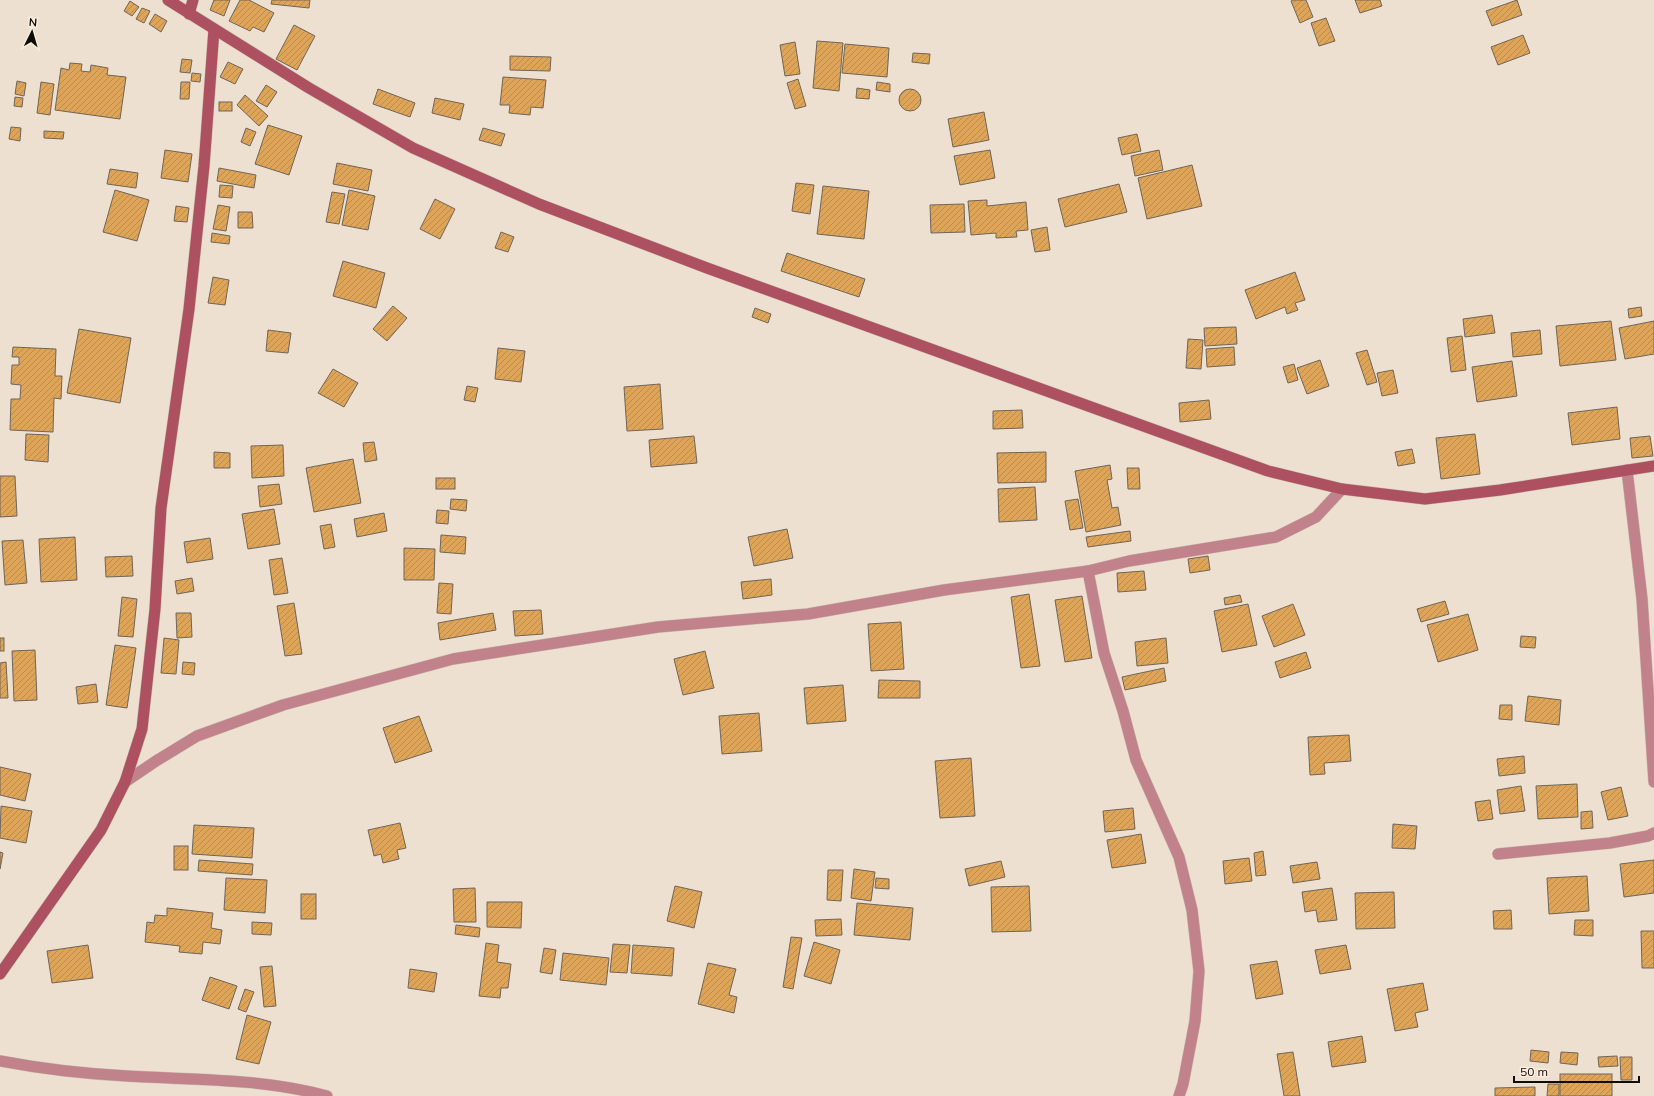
<svg xmlns="http://www.w3.org/2000/svg" width="1654" height="1096" viewBox="0 0 1654 1096" font-family="Mulish,sans-serif">
	<defs>
		<pattern id="building-hatch" width="6" height="6" patternUnits="userSpaceOnUse"><rect width="6" height="6" fill="#dea457"/><path d="M-1 1l2-2M0 6l6-6M5 7l2-2" fill="none" stroke="#bd8c4a"/></pattern>
	</defs>
	<rect width="100%" height="100%" fill="#ede0d1"/>
	<!-- building -->
	<g fill="url(#building-hatch)" stroke="#706558">
		<path d="M214,0H230L224,16L210,10Z"/>
		<path d="M240,0H249L274,13L264,32L253,27L250,31L229,21Z"/>
		<path d="M272,0H310L309,8L271,4Z"/>
		<path d="M1293,0H1306L1313,17L1300,23L1291,1Z"/>
		<path d="M1355,0H1380L1382,6L1360,13Z"/>
		<path d="M1517,0L1522,15L1492,26L1486,11Z"/>
		<path d="M130,1L139,7L132,16L124,11Z"/>
		<path d="M142,8L150,11L144,23L136,19Z"/>
		<path d="M155,14L167,21L161,32L149,24Z"/>
		<path d="M1326,18L1335,41L1319,46L1311,23Z"/>
		<path d="M294,25L315,36L297,70L276,59Z"/>
		<path d="M1523,35L1530,53L1498,65L1491,47Z"/>
		<path d="M817,41L843,43L839,91L813,88Z"/>
		<path d="M795,42L800,74L785,76L780,45Z"/>
		<path d="M845,44L889,48L887,77L842,73Z"/>
		<path d="M913,53L930,54L929,64L912,62Z"/>
		<path d="M510,56L551,57L550,71L510,70Z"/>
		<path d="M182,59L192,60L190,73L180,72Z"/>
		<path d="M228,62L243,69L235,84L220,77Z"/>
		<path d="M70,63L82,64L81,71L90,72L91,65L108,68L107,75L126,77L120,119L55,110L61,68L69,70Z"/>
		<path d="M192,73L201,74L200,82L191,81Z"/>
		<path d="M503,77L546,80L543,108L531,107L530,115L509,113L510,105H500Z"/>
		<path d="M798,79L806,106L795,109L787,83Z"/>
		<path d="M17,81L26,83L24,96L15,94Z"/>
		<path d="M41,82L54,84L50,115L37,113Z"/>
		<path d="M181,82H190L189,99H180Z"/>
		<path d="M877,82L890,84V92L876,90Z"/>
		<path d="M266,85L277,92L267,107L256,101Z"/>
		<path d="M857,88L870,90L869,99L856,98Z"/>
		<circle cx="910" cy="100" r="11"/>
		<path d="M378,89L415,103L410,117L373,104Z"/>
		<path d="M245,95L268,116L259,126L237,105Z"/>
		<path d="M15,97L23,98L22,107L14,106Z"/>
		<path d="M435,98L464,104L460,120L432,113Z"/>
		<rect x="219" y="102" width="13" height="9"/>
		<path d="M984,112L989,140L953,147L948,119Z"/>
		<path d="M268,125L302,136L289,175L255,164Z"/>
		<path d="M11,127L21,128L20,141L9,139Z"/>
		<path d="M246,128L256,132L250,146L241,142Z"/>
		<path d="M483,128L505,134L501,146L479,140Z"/>
		<path d="M44,131L64,132L63,139L44,138Z"/>
		<path d="M1137,134L1141,151L1122,155L1118,138Z"/>
		<path d="M165,150L192,154L188,182L161,178Z"/>
		<path d="M990,150L995,178L960,185L954,156Z"/>
		<path d="M1159,150L1163,170L1135,176L1131,156Z"/>
		<path d="M337,163L372,170L368,191L333,184Z"/>
		<path d="M1192,165L1202,206L1147,219L1138,178Z"/>
		<path d="M219,168L256,175L254,188L217,181Z"/>
		<path d="M110,169L138,173L136,188L107,184Z"/>
		<path d="M796,183L814,185L810,214L792,211Z"/>
		<path d="M1119,184L1127,212L1065,227L1058,199Z"/>
		<path d="M220,185L233,186L232,198L219,197Z"/>
		<path d="M823,186L869,191L864,239L817,234Z"/>
		<path d="M115,190L149,200L137,241L103,232Z"/>
		<path d="M349,190L375,196L368,230L342,225Z"/>
		<path d="M332,192L345,194L339,224L326,222Z"/>
		<path d="M435,199L455,209L440,239L420,229Z"/>
		<path d="M987,200V206L1026,202L1028,230L1016,231L1017,237L996,238V233L971,235L968,201Z"/>
		<path d="M964,204L965,232L931,233L930,205Z"/>
		<path d="M218,205L230,207L226,231L213,229Z"/>
		<path d="M176,206L189,208L187,222L174,221Z"/>
		<path d="M238,212H252L253,228H238Z"/>
		<path d="M1047,227L1050,250L1035,252L1031,230Z"/>
		<path d="M501,232L514,237L508,252L495,248Z"/>
		<path d="M212,233L230,236L229,244L211,242Z"/>
		<path d="M787,253L865,279L859,297L781,271Z"/>
		<path d="M343,261L385,273L376,308L333,296Z"/>
		<path d="M1295,272L1305,300L1295,303L1298,310L1287,314L1285,307L1256,319L1245,290Z"/>
		<path d="M213,277L229,280L225,305L208,303Z"/>
		<path d="M393,306L407,318L387,341L373,329Z"/>
		<path d="M1641,307L1642,316L1629,318L1628,309Z"/>
		<path d="M755,308L771,314L768,323L752,317Z"/>
		<path d="M1492,315L1495,333L1465,337L1463,319Z"/>
		<path d="M1611,321L1616,360L1560,366L1556,326Z"/>
		<path d="M1654,321V354L1625,359L1619,328Z"/>
		<path d="M1236,327L1237,344L1205,346L1204,328Z"/>
		<path d="M79,329L131,338L120,403L67,393Z"/>
		<path d="M268,330L291,333L288,353L266,351Z"/>
		<path d="M1540,330L1542,354L1513,357L1511,333Z"/>
		<path d="M1462,336L1466,370L1451,372L1447,338Z"/>
		<path d="M1188,339L1203,340L1201,369L1186,368Z"/>
		<path d="M13,347L56,349L55,376H62L61,399L54,398L53,432L10,430L11,399H20L21,385L11,384L12,365H19V357H12Z"/>
		<path d="M1234,347L1235,365L1207,367L1206,349Z"/>
		<path d="M498,348L525,351L521,382L495,379Z"/>
		<path d="M1367,350L1377,382L1367,385L1356,353Z"/>
		<path d="M1320,360L1329,386L1307,394L1297,368Z"/>
		<path d="M1512,361L1517,396L1477,402L1472,367Z"/>
		<path d="M1294,364L1298,380L1288,383L1283,367Z"/>
		<path d="M333,369L358,383L344,407L318,393Z"/>
		<path d="M1393,370L1398,393L1382,396L1377,373Z"/>
		<path d="M660,384L663,429L627,431L624,387Z"/>
		<path d="M467,386L478,388L475,402L464,400Z"/>
		<path d="M1209,400L1211,419L1180,422L1179,403Z"/>
		<path d="M1617,407L1620,439L1572,445L1568,413Z"/>
		<path d="M1022,410L1023,428L993,429V411Z"/>
		<path d="M26,434L49,435L48,462L25,460Z"/>
		<path d="M1475,434L1480,474L1441,479L1436,438Z"/>
		<path d="M694,436L697,463L651,467L649,440Z"/>
		<path d="M1650,436L1653,456L1632,458L1630,438Z"/>
		<path d="M374,442L377,460L365,462L363,443Z"/>
		<path d="M283,445L284,476L252,478L251,446Z"/>
		<path d="M1412,449L1415,463L1398,466L1395,452Z"/>
		<path d="M214,452L230,453V468H214Z"/>
		<path d="M1046,452V482L998,483L997,453Z"/>
		<path d="M353,459L361,503L314,512L306,468Z"/>
		<path d="M1110,465L1112,479L1107,480L1112,508L1118,507L1121,525L1086,532L1075,471Z"/>
		<path d="M1127,468H1139L1140,489H1128Z"/>
		<path d="M0,476H15L17,516L0,517Z"/>
		<rect x="436" y="478" width="19" height="11"/>
		<path d="M279,484L282,504L260,507L258,486Z"/>
		<path d="M1035,487L1037,520L999,522L998,489Z"/>
		<path d="M451,499L467,500L466,511L450,509Z"/>
		<path d="M1078,499L1083,528L1070,530L1065,501Z"/>
		<path d="M274,509L280,544L248,549L242,514Z"/>
		<path d="M437,510L449,511L448,524L436,523Z"/>
		<path d="M384,513L387,531L357,537L354,519Z"/>
		<path d="M331,524L335,547L324,549L320,526Z"/>
		<path d="M787,529L793,558L754,566L748,537Z"/>
		<path d="M1130,531L1131,541L1088,547L1086,537Z"/>
		<path d="M441,535L466,537L465,554L440,552Z"/>
		<path d="M75,537L77,580L41,582L39,539Z"/>
		<path d="M210,538L213,559L187,563L184,542Z"/>
		<path d="M23,540L27,583L5,585L2,541Z"/>
		<path d="M404,548L435,549L434,580H404Z"/>
		<path d="M132,556L133,576L106,577L105,557Z"/>
		<path d="M1208,556L1210,570L1190,573L1188,559Z"/>
		<path d="M282,558L288,593L274,595L269,560Z"/>
		<path d="M1144,571L1146,590L1118,592L1117,573Z"/>
		<path d="M192,578L194,591L177,594L175,581Z"/>
		<path d="M771,579L772,595L743,599L741,582Z"/>
		<path d="M439,583L453,584L451,614L437,613Z"/>
		<path d="M1029,594L1040,666L1021,668L1011,597Z"/>
		<path d="M1240,595L1242,602L1225,605L1224,598Z"/>
		<path d="M1082,596L1092,658L1065,662L1055,600Z"/>
		<path d="M122,597L137,599L133,637L118,636Z"/>
		<path d="M1445,601L1449,614L1421,622L1417,609Z"/>
		<path d="M294,603L302,654L285,656L277,606Z"/>
		<path d="M1248,604L1257,645L1222,652L1214,611Z"/>
		<path d="M1293,604L1305,635L1274,647L1262,616Z"/>
		<path d="M541,610L543,634L515,636L513,611Z"/>
		<path d="M176,613H191L192,637L177,638Z"/>
		<path d="M493,613L496,630L440,640L438,623Z"/>
		<path d="M1468,614L1478,650L1438,662L1427,625Z"/>
		<path d="M901,622L904,669L871,671L868,624Z"/>
		<path d="M1521,636L1536,637L1535,648L1520,647Z"/>
		<rect x="0" y="638" width="4" height="13"/>
		<path d="M164,638L179,640L176,674L161,673Z"/>
		<path d="M1166,638L1168,663L1137,666L1135,642Z"/>
		<path d="M115,645L136,648L127,708L106,705Z"/>
		<path d="M35,650L37,700L14,701L12,651Z"/>
		<path d="M705,651L714,688L683,695L674,659Z"/>
		<path d="M1306,652L1311,668L1280,678L1275,662Z"/>
		<path d="M6,662L8,698H0V663Z"/>
		<path d="M183,662L195,663L194,675L182,674Z"/>
		<path d="M1164,668L1166,681L1125,690L1122,677Z"/>
		<path d="M879,680L920,681V698H878Z"/>
		<path d="M96,684L98,702L78,704L76,687Z"/>
		<path d="M843,685L846,721L807,724L804,688Z"/>
		<path d="M1528,696L1561,700L1559,725L1525,721Z"/>
		<path d="M1500,705H1512V720L1499,719Z"/>
		<path d="M759,713L762,751L722,754L719,716Z"/>
		<path d="M419,716L432,751L395,763L383,728Z"/>
		<path d="M1349,735L1351,761L1324,763L1325,774L1310,775L1308,737Z"/>
		<path d="M1524,756L1525,773L1499,776L1497,759Z"/>
		<path d="M971,758L975,816L940,818L935,761Z"/>
		<path d="M0,767L31,774L25,801L0,795Z"/>
		<path d="M1577,784L1578,817L1538,819L1536,786Z"/>
		<path d="M1521,786L1525,811L1500,814L1497,790Z"/>
		<path d="M1621,787L1628,816L1608,820L1601,792Z"/>
		<path d="M1490,800L1493,819L1478,821L1475,802Z"/>
		<path d="M1,806L32,811L26,843L0,838Z"/>
		<path d="M1133,808L1135,829L1105,832L1103,811Z"/>
		<path d="M1592,811L1593,828L1581,829V812Z"/>
		<path d="M400,823L406,848L397,850L399,859L383,863L381,854L374,856L368,830Z"/>
		<path d="M1393,824L1417,826L1415,849L1392,848Z"/>
		<path d="M194,825L254,828L252,858L192,854Z"/>
		<path d="M1141,834L1146,863L1112,868L1107,840Z"/>
		<rect x="174" y="846" width="14" height="24"/>
		<path d="M1263,851L1266,875L1256,876L1254,853Z"/>
		<path d="M0,852L3,853L0,869Z"/>
		<path d="M1249,858L1252,881L1225,884L1223,861Z"/>
		<path d="M199,860L253,864L252,875L198,871Z"/>
		<path d="M1654,860V893L1624,897L1620,864Z"/>
		<path d="M1001,861L1005,877L969,886L965,869Z"/>
		<path d="M1317,862L1320,879L1293,883L1290,866Z"/>
		<path d="M854,869L875,872L871,901L851,898Z"/>
		<path d="M828,870H843L841,901L827,900Z"/>
		<path d="M1587,876L1589,911L1549,914L1547,878Z"/>
		<path d="M226,878L267,880L265,913L224,910Z"/>
		<path d="M876,878L889,879V889L875,888Z"/>
		<path d="M675,886L702,892L694,928L667,921Z"/>
		<path d="M1029,886L1031,931L992,932L991,887Z"/>
		<path d="M475,888L476,922H454L453,889Z"/>
		<path d="M1332,888L1337,920L1318,922L1316,910L1305,912L1302,892Z"/>
		<path d="M1394,892L1395,928L1356,929L1355,893Z"/>
		<rect x="301" y="894" width="15" height="25"/>
		<path d="M487,902H522L521,928L487,927Z"/>
		<path d="M857,903L913,908L910,940L854,935Z"/>
		<path d="M167,908L213,913L211,928L222,930L220,944L203,942L202,954L179,952L180,946L145,942L147,922L154,923L155,915L167,916Z"/>
		<path d="M1511,910L1512,929H1494L1493,911Z"/>
		<path d="M841,919L842,935L816,936L815,920Z"/>
		<path d="M1575,920H1593V936L1574,935Z"/>
		<path d="M252,922L272,923L271,935L252,934Z"/>
		<path d="M456,925L480,928L479,937L455,934Z"/>
		<path d="M1641,931H1654V968H1642Z"/>
		<path d="M791,937L802,938L793,989L783,987Z"/>
		<path d="M814,942L840,950L831,984L804,976Z"/>
		<path d="M486,943L499,945L497,962L511,964L508,988H501L500,998L479,996Z"/>
		<path d="M613,944L630,945L627,973L610,972Z"/>
		<path d="M88,945L93,978L52,983L47,951Z"/>
		<path d="M633,945L674,948L672,976L631,973Z"/>
		<path d="M1346,945L1351,969L1320,974L1315,950Z"/>
		<path d="M544,948L556,950L552,974L540,972Z"/>
		<path d="M563,953L609,958L606,985L560,980Z"/>
		<path d="M1277,961L1283,994L1256,999L1250,965Z"/>
		<path d="M708,963L736,969L729,995L737,997L734,1013L698,1004Z"/>
		<path d="M272,966L276,1006L264,1007L260,967Z"/>
		<path d="M410,969L437,973L434,992L408,988Z"/>
		<path d="M210,977L237,986L229,1009L202,1000Z"/>
		<path d="M1423,983L1428,1010L1415,1013L1418,1027L1395,1031L1387,989Z"/>
		<path d="M245,989L254,992L246,1012L238,1009Z"/>
		<path d="M247,1015L271,1022L259,1064L236,1059Z"/>
		<path d="M1362,1036L1366,1062L1332,1067L1328,1042Z"/>
		<path d="M1531,1050L1549,1052L1548,1063L1530,1061Z"/>
		<path d="M1293,1052L1300,1096H1284L1277,1054Z"/>
		<path d="M1561,1052L1578,1053L1577,1065L1560,1063Z"/>
		<path d="M1617,1056L1618,1066L1599,1067L1598,1057Z"/>
		<path d="M1620,1057H1632V1080H1621Z"/>
		<rect x="1560" y="1074" width="52" height="22"/>
		<path d="M1548,1084H1559V1096H1547Z"/>
		<path d="M1535,1087V1096H1495V1088Z"/>
	</g>
	<g fill="none" stroke-linecap="round" stroke-linejoin="round">
		<!-- minor casing -->
		<g stroke="#cabeb1" stroke-width="12">
			<g id="minor">
				<path d="M1627,470L1642,599L1654,782"/>
				<path d="M1088,571L1104,653L1123,711L1136,760L1179,857L1192,910L1199,971L1195,1021L1183,1084L1179,1096"/>
				<path d="M125,782L156,761L197,736L283,705L453,659L658,627L808,614L944,590L1088,571L1129,561L1276,537L1316,517L1342,489"/>
				<path d="M1498,854L1610,843L1648,836L1654,833"/>
				<path d="M0,1061C42,1069 85,1074 127,1076C194,1080 262,1078 327,1096"/>
			</g>
		</g>
		<!-- secondary casing -->
		<g stroke="#cabeb1" stroke-width="12">
			<g id="secondary">
				<path d="M168,0L309,88L413,148L539,204L707,268L1268,471L1342,489L1425,499L1500,490L1654,466"/>
				<path d="M189,14L193,0"/>
				<path d="M0,974L101,830L125,782L142,729L155,609L161,508L189,309L204,166L214,29"/>
			</g>
		</g>
		<!-- minor -->
		<use href="#minor" stroke="#c2828b" stroke-width="11"/>
		<!-- secondary -->
		<use href="#secondary" stroke="#ad5161" stroke-width="11"/>
	</g>
	<!-- north arrow -->
	<g transform="translate(32 32) rotate(5)" stroke="#faedde" stroke-width="3" paint-order="stroke">
	<path d="M0-3L7 15L0 10L-7 15Z" fill="#100c07"/>
	<text y="-6" font-size="11" font-weight="bold" text-anchor="middle" fill="#100c07">N</text>
	</g>
	<!-- scale -->
	<path d="M1514 1076v6h125v-6" fill="none" stroke="#100c07" stroke-width="2"/>
	<text x="1520" y="1076" font-size="12" fill="#100c07" stroke="#faedde" stroke-width="3" paint-order="stroke">50 m</text>
</svg>
